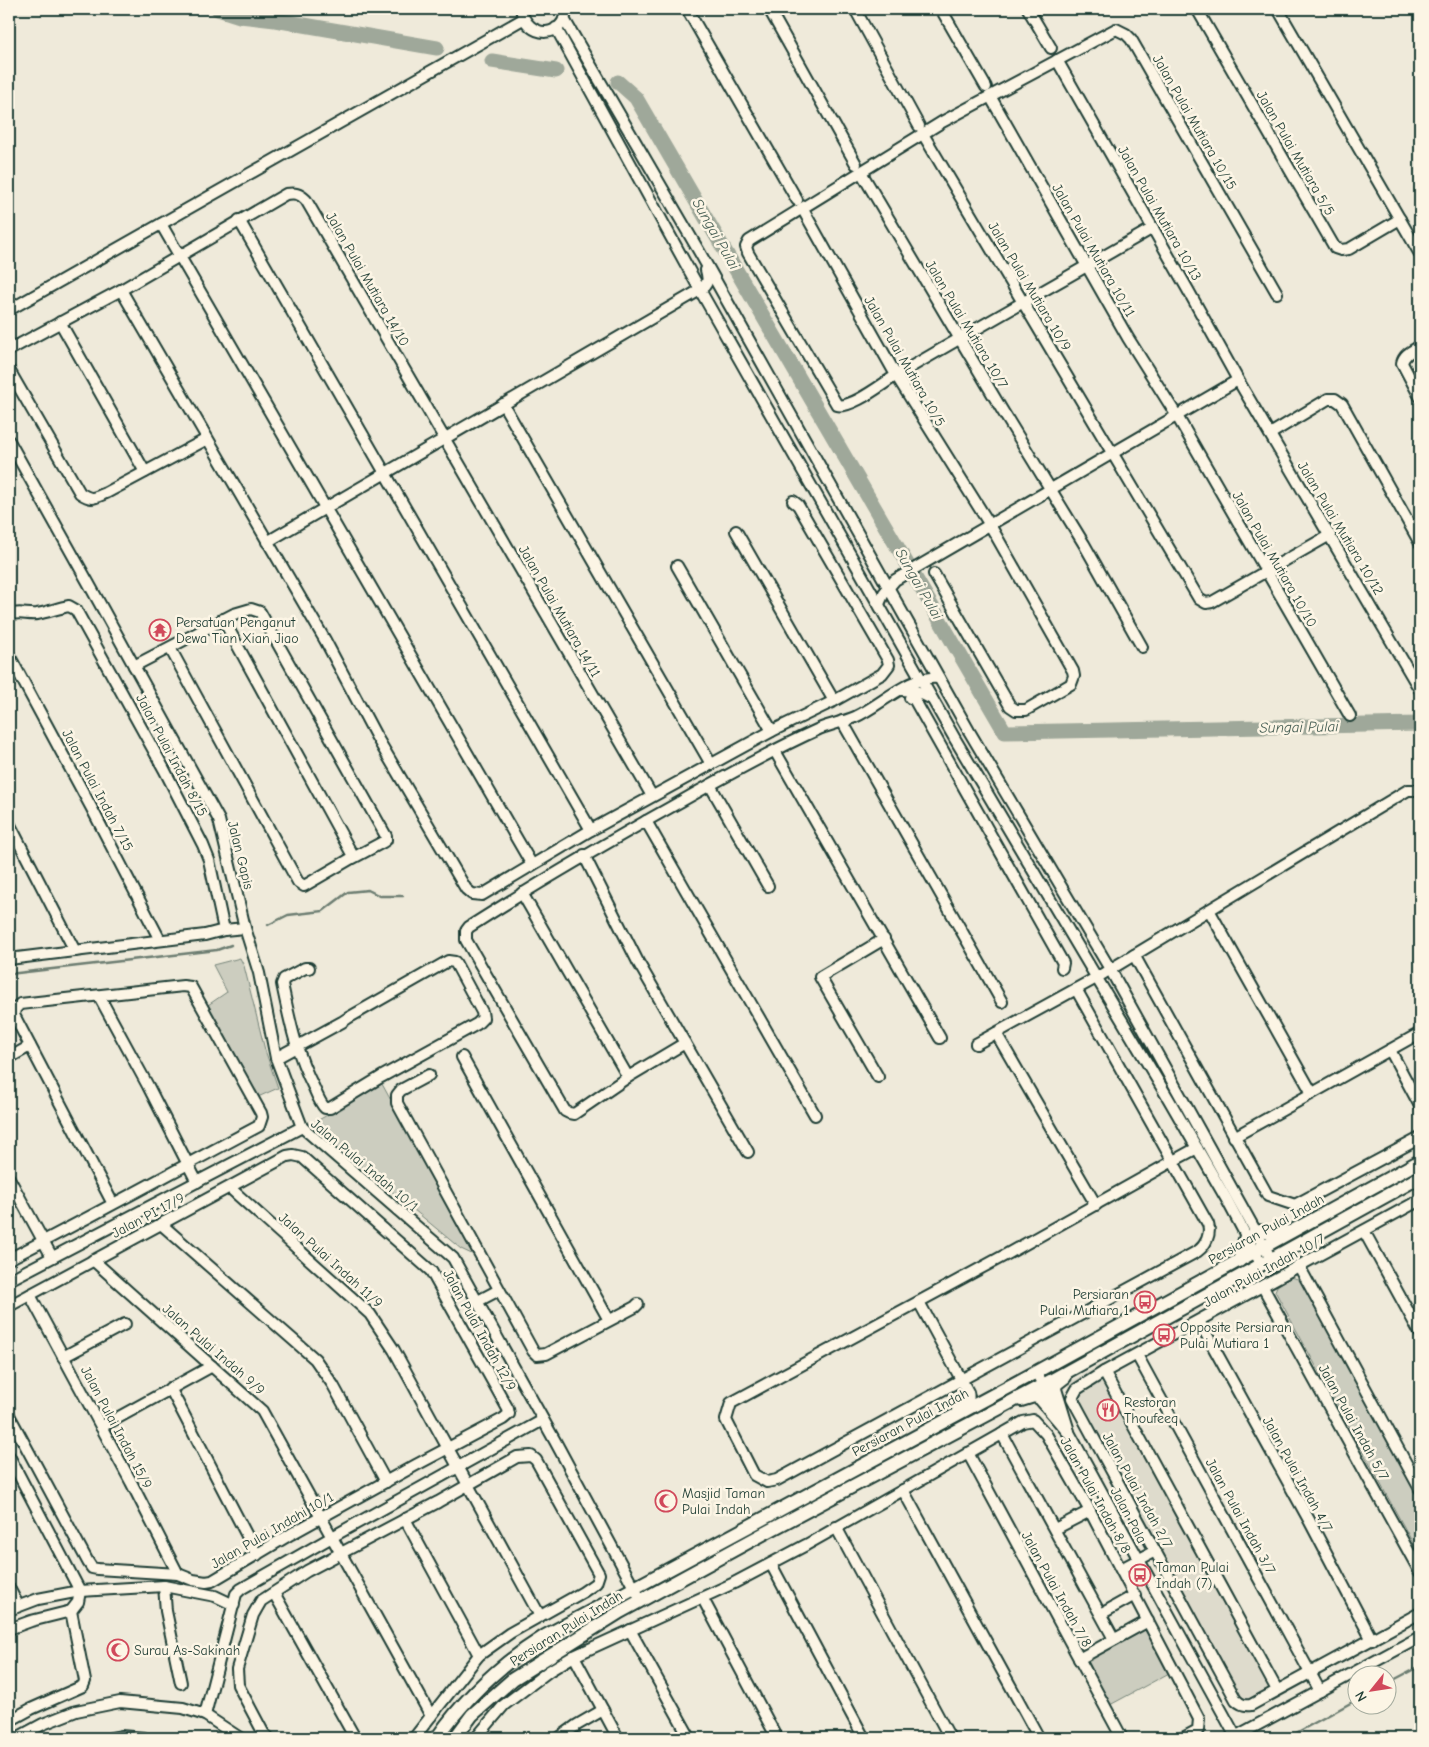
<svg xmlns="http://www.w3.org/2000/svg" width="1429" height="1747" viewBox="0 0 1429 1747" font-family="'Comic Neue',sans-serif">
	<rect width="100%" height="100%" fill="#efeada"/>
	<filter id="ink" filterUnits="userSpaceOnUse"><feTurbulence type="fractalNoise" baseFrequency=".02" numOctaves="2"/><feDisplacementMap in="SourceGraphic" scale="10" xChannelSelector="R" yChannelSelector="G"/><feConvolveMatrix kernelMatrix="1 2 1 2 8 2 1 2 1" color-interpolation-filters="sRGB"/></filter>
	<g filter="url(#ink)">
		<!-- built -->
		<path fill="#dedbcc" d="M1104,1363L1284,1694L1247,1714L1067,1383Z"/>
		<!-- green -->
		<g fill="#cccdbf" stroke="#76857a">
			<path d="M240,958L244,966L265,1050L278,1088L258,1097L208,1005L227,992L213,965Z"/>
			<path d="M382,1084L476,1256L461,1249L324,1135L315,1122Z"/>
			<path d="M1291,1277L1301,1280L1420,1500V1556L1275,1291L1277,1286Z"/>
			<path d="M1142,1629L1145,1630L1171,1672L1110,1705L1087,1659Z"/>
		</g>
		<g fill="none" stroke-linecap="round" stroke-linejoin="round">
			<!-- stream -->
			<g stroke="#6c7d71" stroke-width="2.5">
				<path d="M268,925L288,915L323,911L348,892L368,890L380,896H403"/>
				<path d="M9,974L217,950L231,945"/>
				<path d="M1386,1684L1420,1666"/>
				<path d="M1287,1738L1356,1700"/>
			</g>
			<!-- river -->
			<g stroke="#9fa89a" stroke-width="15">
				<path d="M218,9L240,16L275,20L437,48"/>
				<path d="M492,61L556,71"/>
				<path d="M618,82L636,98L1005,732L1420,724"/>
			</g>
			<!-- minor casing -->
			<g stroke="#1f3d34" stroke-width="14">
				<g id="minor">
					<path d="M521,9C527,41 566,38 566,9"/>
					<path d="M687,9L797,200"/>
					<path d="M769,9L856,164"/>
					<path d="M855,9L919,126"/>
					<path d="M941,9L986,87"/>
					<path d="M1028,9L1051,48"/>
					<path d="M1197,9L1335,248L1341,250L1349,249L1400,219"/>
					<path d="M1278,9L1420,254"/>
					<path d="M564,19L700,253L969,731L1110,969L1271,1259"/>
					<path d="M556,28L700,290L955,739L1168,1098L1227,1200L1261,1264"/>
					<path d="M1057,60L1188,290L1238,380L1420,690"/>
					<path d="M990,96L1128,338L1177,416L1350,716"/>
					<path d="M923,134L1199,599L1206,603L1212,602L1330,535"/>
					<path d="M861,172L1002,410L1084,544L1142,647"/>
					<path d="M802,208L896,375L990,525L1073,671L1074,676L1071,684L1026,710H1016L1010,706L934,574"/>
					<path d="M239,220L591,830"/>
					<path d="M161,224L532,865"/>
					<path d="M1153,228C1068,277 982,325 897,375C883,383 852,409 837,405L748,253L746,247L749,241L942,122L1116,29L1126,34L1131,39L1277,293"/>
					<path d="M121,290L325,640L376,736L466,889L472,894L482,895L591,830L772,731L834,701L882,674L889,665L888,660L798,505L793,501"/>
					<path d="M9,310L523,19"/>
					<path d="M60,322L145,472"/>
					<path d="M1420,346C1412,351 1404,354 1402,363L1420,397"/>
					<path d="M9,350L121,290L286,194C295,193 299,193 306,200L652,796"/>
					<path d="M9,370L80,493C92,501 94,498 106,493L207,439"/>
					<path d="M503,404L711,764"/>
					<path d="M1270,434L1328,399H1335L1342,404L1420,543"/>
					<path d="M9,441L89,584L219,820L245,928L259,973L276,1058L302,1127L453,1258L555,1441L638,1595"/>
					<path d="M736,531L834,701"/>
					<path d="M267,542L700,290C708,284 709,280 706,270"/>
					<path d="M677,566L772,731"/>
					<path d="M879,604L884,593L895,580L1238,380"/>
					<path d="M9,615C19,611 27,615 37,614C48,612 58,608 69,606L76,610L164,769L203,845L209,860L224,930"/>
					<path d="M170,648L298,882L304,886L352,858L353,856L223,619"/>
					<path d="M9,655L91,807L160,940"/>
					<path d="M134,666L234,614L251,609L260,612L386,836V840L383,842L353,858"/>
					<path d="M901,690L916,691L932,699"/>
					<path d="M910,698L914,699L1063,963L1062,968"/>
					<path d="M842,721L1002,1002"/>
					<path d="M775,751L940,1038"/>
					<path d="M710,785L768,886"/>
					<path d="M646,821L815,1115"/>
					<path d="M9,823L75,951"/>
					<path d="M584,855L638,962L748,1152"/>
					<path d="M522,893L628,1077"/>
					<path d="M1209,910L1312,1093"/>
					<path d="M1134,955L1268,1196L1295,1205L1420,1138"/>
					<path d="M9,959L205,935L224,930L245,928"/>
					<path d="M1076,989L1208,1224C1211,1234 1206,1245 1198,1251L777,1480L767,1482L754,1475L726,1420L731,1403L1009,1253L1173,1161L1197,1148"/>
					<path d="M99,996L148,1086L197,1182"/>
					<path d="M996,1033L1096,1205"/>
					<path d="M685,1043L628,1077L574,1114L569,1113L565,1111L466,940V931L469,927C536,884 603,845 671,807C720,779 768,752 819,729C831,724 843,722 855,717C880,706 911,674 939,678"/>
					<path d="M976,1044L1096,978L1408,790H1420"/>
					<path d="M1390,1050L1420,1106"/>
					<path d="M462,1057L609,1320"/>
					<path d="M9,1058L30,1046"/>
					<path d="M276,1058L342,1022L348,1018L448,961L455,962L482,1012L483,1018L477,1024L381,1077L330,1108H325C320,1103 317,1095 314,1088C296,1053 290,1022 282,984L284,979L305,968H309"/>
					<path d="M429,1075L401,1090L397,1095V1103L533,1351L537,1355L546,1354L635,1307L638,1304"/>
					<path d="M878,1077L820,977L884,939"/>
					<path d="M1234,1137L1420,1033"/>
					<path d="M9,1178L52,1257"/>
					<path d="M230,1188L370,1314L394,1350L540,1616"/>
					<path d="M1420,1200L1104,1372L1077,1389L1072,1398L1236,1700C1241,1705 1245,1706 1251,1705L1420,1613"/>
					<path d="M161,1224L315,1359L333,1385L386,1482"/>
					<path d="M1364,1231L1420,1333"/>
					<path d="M9,1259C93,1216 176,1170 259,1126L262,1117L261,1113L191,987L183,986L20,1004L15,1009L14,1015L113,1204"/>
					<path d="M93,1260L262,1411L431,1716"/>
					<path d="M1299,1266L1420,1489"/>
					<path d="M9,1280L302,1127"/>
					<path d="M1263,1287L1420,1572"/>
					<path d="M30,1295L131,1482L178,1574"/>
					<path d="M478,1301L499,1290"/>
					<path d="M919,1302L968,1392C971,1402 964,1405 957,1410"/>
					<path d="M9,1306L287,1156L293,1155L302,1157L431,1271L508,1409L509,1414L503,1419L416,1465L291,1534L212,1581L206,1582L193,1580L178,1574L97,1569L92,1568L88,1562L9,1415"/>
					<path d="M1199,1321L1309,1520L1372,1640"/>
					<path d="M1137,1355L1320,1691"/>
					<path d="M63,1357L125,1324"/>
					<path d="M1036,1372L1236,1737"/>
					<path d="M1104,1372L1277,1690"/>
					<path d="M170,1388L257,1555"/>
					<path d="M101,1427L212,1366"/>
					<path d="M1002,1434L1114,1639"/>
					<path d="M968,1453L1122,1738"/>
					<path d="M9,1456L80,1591"/>
					<path d="M903,1490L1039,1738"/>
					<path d="M405,1519L479,1655"/>
					<path d="M836,1527L950,1738"/>
					<path d="M1055,1529L1090,1511"/>
					<path d="M771,1564L864,1738"/>
					<path d="M1121,1569L1155,1551"/>
					<path d="M164,1586L166,1611L181,1683"/>
					<path d="M9,1588L18,1605"/>
					<path d="M274,1593L355,1738"/>
					<path d="M703,1599L777,1738"/>
					<path d="M9,1610L38,1599L80,1591L164,1586L215,1596L234,1605"/>
					<path d="M1101,1614L1135,1595"/>
					<path d="M9,1629L31,1621L71,1611L78,1602L80,1591"/>
					<path d="M630,1630L690,1738"/>
					<path d="M574,1656L618,1738"/>
					<path d="M1079,1659L1148,1621"/>
					<path d="M205,1715L236,1594L241,1589L332,1537L543,1420"/>
					<path d="M9,1721L31,1709L83,1686L85,1681L71,1611"/>
					<path d="M17,1738L43,1724L76,1711L120,1702L183,1708L205,1715L240,1738"/>
					<path d="M111,1738L121,1736L144,1738"/>
					<path d="M269,1738L264,1734L238,1685L237,1669L253,1615L261,1601L307,1571L438,1502L517,1457L531,1456L536,1460L599,1574L596,1583L583,1592L510,1633L479,1655L431,1716L414,1738"/>
					<path d="M476,1738L504,1705L549,1671L574,1656L734,1583L806,1545L1002,1434L1023,1422L1033,1420L1046,1434L1090,1511L1199,1719L1198,1730L1183,1738"/>
					<path d="M559,1738L577,1725L603,1710"/>
					<path d="M1233,1738L1420,1637"/>
				</g>
			</g>
			<!-- major casing -->
			<g stroke="#1f3d34" stroke-width="16">
				<g id="major">
					<path d="M1255,1231L1278,1233L1287,1232"/>
					<path d="M1239,1261L1246,1236"/>
					<path d="M1065,1377L1056,1384L1055,1389L1067,1428"/>
					<path d="M1021,1400L1034,1396L1040,1398L1068,1431"/>
					<path d="M437,1738C466,1696 502,1663 545,1636L1036,1372L1420,1161"/>
					<path d="M455,1738L472,1715L513,1679L620,1612L763,1534L1043,1385L1420,1177"/>
				</g>
			</g>
			<!-- minor -->
			<use href="#minor" stroke="#fcf5e5" stroke-width="10"/>
			<!-- major -->
			<use href="#major" stroke="#fcf5e5" stroke-width="12"/>
		</g>
	</g>
	<!-- icons -->
	<defs>
		<g id="temple-ring" transform="scale(1.125)"><circle r="9.5" fill="#fcf5e5" stroke="#d1495b" stroke-width="1.5"/><path d="M0-6L5-2H3V0L6.5 2.5H4V6H1.5V3h-3V6H-4V2.5H-6.5L-3 0V-2H-5Z" fill="#d1495b"/></g>
		<g id="bus-ring" transform="scale(1.125)"><circle r="9.5" fill="#fcf5e5" stroke="#d1495b" stroke-width="1.5"/><path d="M-5-6H5V4H4V6H2V4H-2V6H-4V4H-5ZM-3.5-4V0h7V-4ZM-3.5 1.2v1.5H-2V1.2ZM2 1.2v1.5H3.5V1.2Z" fill="#d1495b"/></g>
		<g id="restaurant-ring" transform="scale(1.125)"><circle r="9.5" fill="#fcf5e5" stroke="#d1495b" stroke-width="1.5"/><path d="M-5-6h1v4h1v-4h1v4h1v-4h1v5L-1.5 .5V6h-2V.5L-5-1ZM5-6V6H3V1.5H1.5Q1.5-4 5-6Z" fill="#d1495b"/></g>
		<g id="mosque-ring" transform="scale(1.125)"><circle r="9.5" fill="#fcf5e5" stroke="#d1495b" stroke-width="1.5"/><path d="M3.5-4.9A6 6 0 1 0 3.5 4.9A5 5 0 1 1 3.5-4.9Z" fill="#d1495b"/></g>
	</defs>
	<g fill-rule="evenodd">
		<use href="#temple-ring" x="160" y="630"/>
		<use href="#bus-ring" x="1145" y="1302"/>
		<use href="#bus-ring" x="1164" y="1335"/>
		<use href="#restaurant-ring" x="1108" y="1410"/>
		<use href="#mosque-ring" x="666" y="1501"/>
		<use href="#bus-ring" x="1140" y="1575"/>
		<use href="#mosque-ring" x="118" y="1650"/>
	</g>
	<g text-anchor="middle" stroke-width="5" stroke-linejoin="round" paint-order="stroke">
		<!-- street labels -->
		<g font-size="14" fill="#1f3d34" stroke="#fcf5e5">
			<text transform="translate(1195 122) rotate(60)" y="5">Jalan Pulai Mutiara 10/15</text>
			<text transform="translate(1296 153) rotate(60)" y="5">Jalan Pulai Mutiara 5/5</text>
			<text transform="translate(1160 213) rotate(60)" y="5">Jalan Pulai Mutiara 10/13</text>
			<text transform="translate(1094 250) rotate(60)" y="5">Jalan Pulai Mutiara 10/11</text>
			<text transform="translate(368 279) rotate(60)" y="5">Jalan Pulai Mutiara 14/10</text>
			<text transform="translate(1030 286) rotate(59)" y="5">Jalan Pulai Mutiara 10/9</text>
			<text transform="translate(967 324) rotate(59)" y="5">Jalan Pulai Mutiara 10/7</text>
			<text transform="translate(905 361) rotate(60)" y="5">Jalan Pulai Mutiara 10/5</text>
			<text transform="translate(1341 528) rotate(59)" y="5">Jalan Pulai Mutiara 10/12</text>
			<text transform="translate(1275 559) rotate(60)" y="5">Jalan Pulai Mutiara 10/10</text>
			<text transform="translate(560 611) rotate(60)" y="5">Jalan Pulai Mutiara 14/11</text>
			<text transform="translate(172 755) rotate(62)" y="5">Jalan Pulai Indah 8/15</text>
			<text transform="translate(98 790) rotate(62)" y="5">Jalan Pulai Indah 7/15</text>
			<text transform="translate(241 855) rotate(76)" y="5">Jalan Gapis</text>
			<text transform="translate(365 1165) rotate(40)" y="5">Jalan Pulai Indah 10/1</text>
			<text transform="translate(148 1215) rotate(-28)" y="5">Jalan PI 17/9</text>
			<text transform="translate(1266 1229) rotate(-29)" y="5">Persiaran Pulai Indah</text>
			<text transform="translate(331 1260) rotate(42)" y="5">Jalan Pulai Indah 11/9</text>
			<text transform="translate(1264 1270) rotate(-29)" y="5">Jalan Pulai Indah 10/7</text>
			<text transform="translate(480 1330) rotate(61)" y="5">Jalan Pulai Indah 12/9</text>
			<text transform="translate(214 1349) rotate(41)" y="5">Jalan Pulai Indah 9/9</text>
			<text transform="translate(910 1422) rotate(-28)" y="5">Persiaran Pulai Indah</text>
			<text transform="translate(1354 1422) rotate(61)" y="5">Jalan Pulai Indah 5/7</text>
			<text transform="translate(117 1427) rotate(62)" y="5">Jalan Pulai Indah 15/9</text>
			<text transform="translate(1298 1474) rotate(61)" y="5">Jalan Pulai Indah 4/7</text>
			<text transform="translate(1138 1490) rotate(61)" y="5">Jalan Pulai Indah 2/7</text>
			<text transform="translate(1096 1495) rotate(61)" y="5">Jalan Pulai Indah 8/8</text>
			<text transform="translate(1129 1515) rotate(62)" y="5">Jalan Pala</text>
			<text transform="translate(1241 1516) rotate(61)" y="5">Jalan Pulai Indah 3/7</text>
			<text transform="translate(272 1530) rotate(-30)" y="5">Jalan Pulai Indahi 10/1</text>
			<text transform="translate(1057 1589) rotate(61)" y="5">Jalan Pulai Indah 7/8</text>
			<text transform="translate(566 1628) rotate(-32)" y="5">Persiaran Pulai Indah</text>
		</g>
		<!-- poi labels -->
		<g font-size="14" fill="#1f3d34" stroke="#fcf5e5" text-anchor="start">
			<text x="176" y="627">Persatuan Penganut<tspan x="176" dy="16">Dewa Tian Xian Jiao</tspan></text>
			<text x="1129" y="1299" text-anchor="end">Persiaran<tspan x="1129" dy="16">Pulai Mutiara 1</tspan></text>
			<text x="1180" y="1332">Opposite Persiaran<tspan x="1180" dy="16">Pulai Mutiara 1</tspan></text>
			<text x="1124" y="1407">Restoran<tspan x="1124" dy="16">Thoufeeq</tspan></text>
			<text x="682" y="1498">Masjid Taman<tspan x="682" dy="16">Pulai Indah</tspan></text>
			<text x="1156" y="1572">Taman Pulai<tspan x="1156" dy="16">Indah (7)</tspan></text>
			<text x="134" y="1655">Surau As-Sakinah</text>
		</g>
		<!-- water labels -->
		<g font-size="15" font-style="italic" fill="#455d53" stroke="#fcf5e5">
			<text transform="translate(716 234) rotate(60)" y="5">Sungai Pulai</text>
			<text transform="translate(919 584) rotate(60)" y="5">Sungai Pulai</text>
			<text transform="translate(1299 727) rotate(-1)" y="5">Sungai Pulai</text>
		</g>
	</g>
	<!-- margin -->
	<rect width="1429" height="1747" fill="none" stroke="#fcf5e5" stroke-width="30"/>
	<rect x="15" y="15" width="1399" height="1717" fill="none" stroke="#1f3d34" stroke-width="2" filter="url(#ink)"/>
	<!-- north arrow -->
	<g transform="translate(1372 1690) rotate(240)"><circle r="24" fill="#fcf5e5" stroke="#a4ab9e"/>
	<path d="M0-4L9 19L0 12L-9 19Z" fill="#d1495b"/>
	<text y="-8" font-size="14" font-weight="bold" text-anchor="middle" fill="#1f3d34">N</text>
	</g>
</svg>
